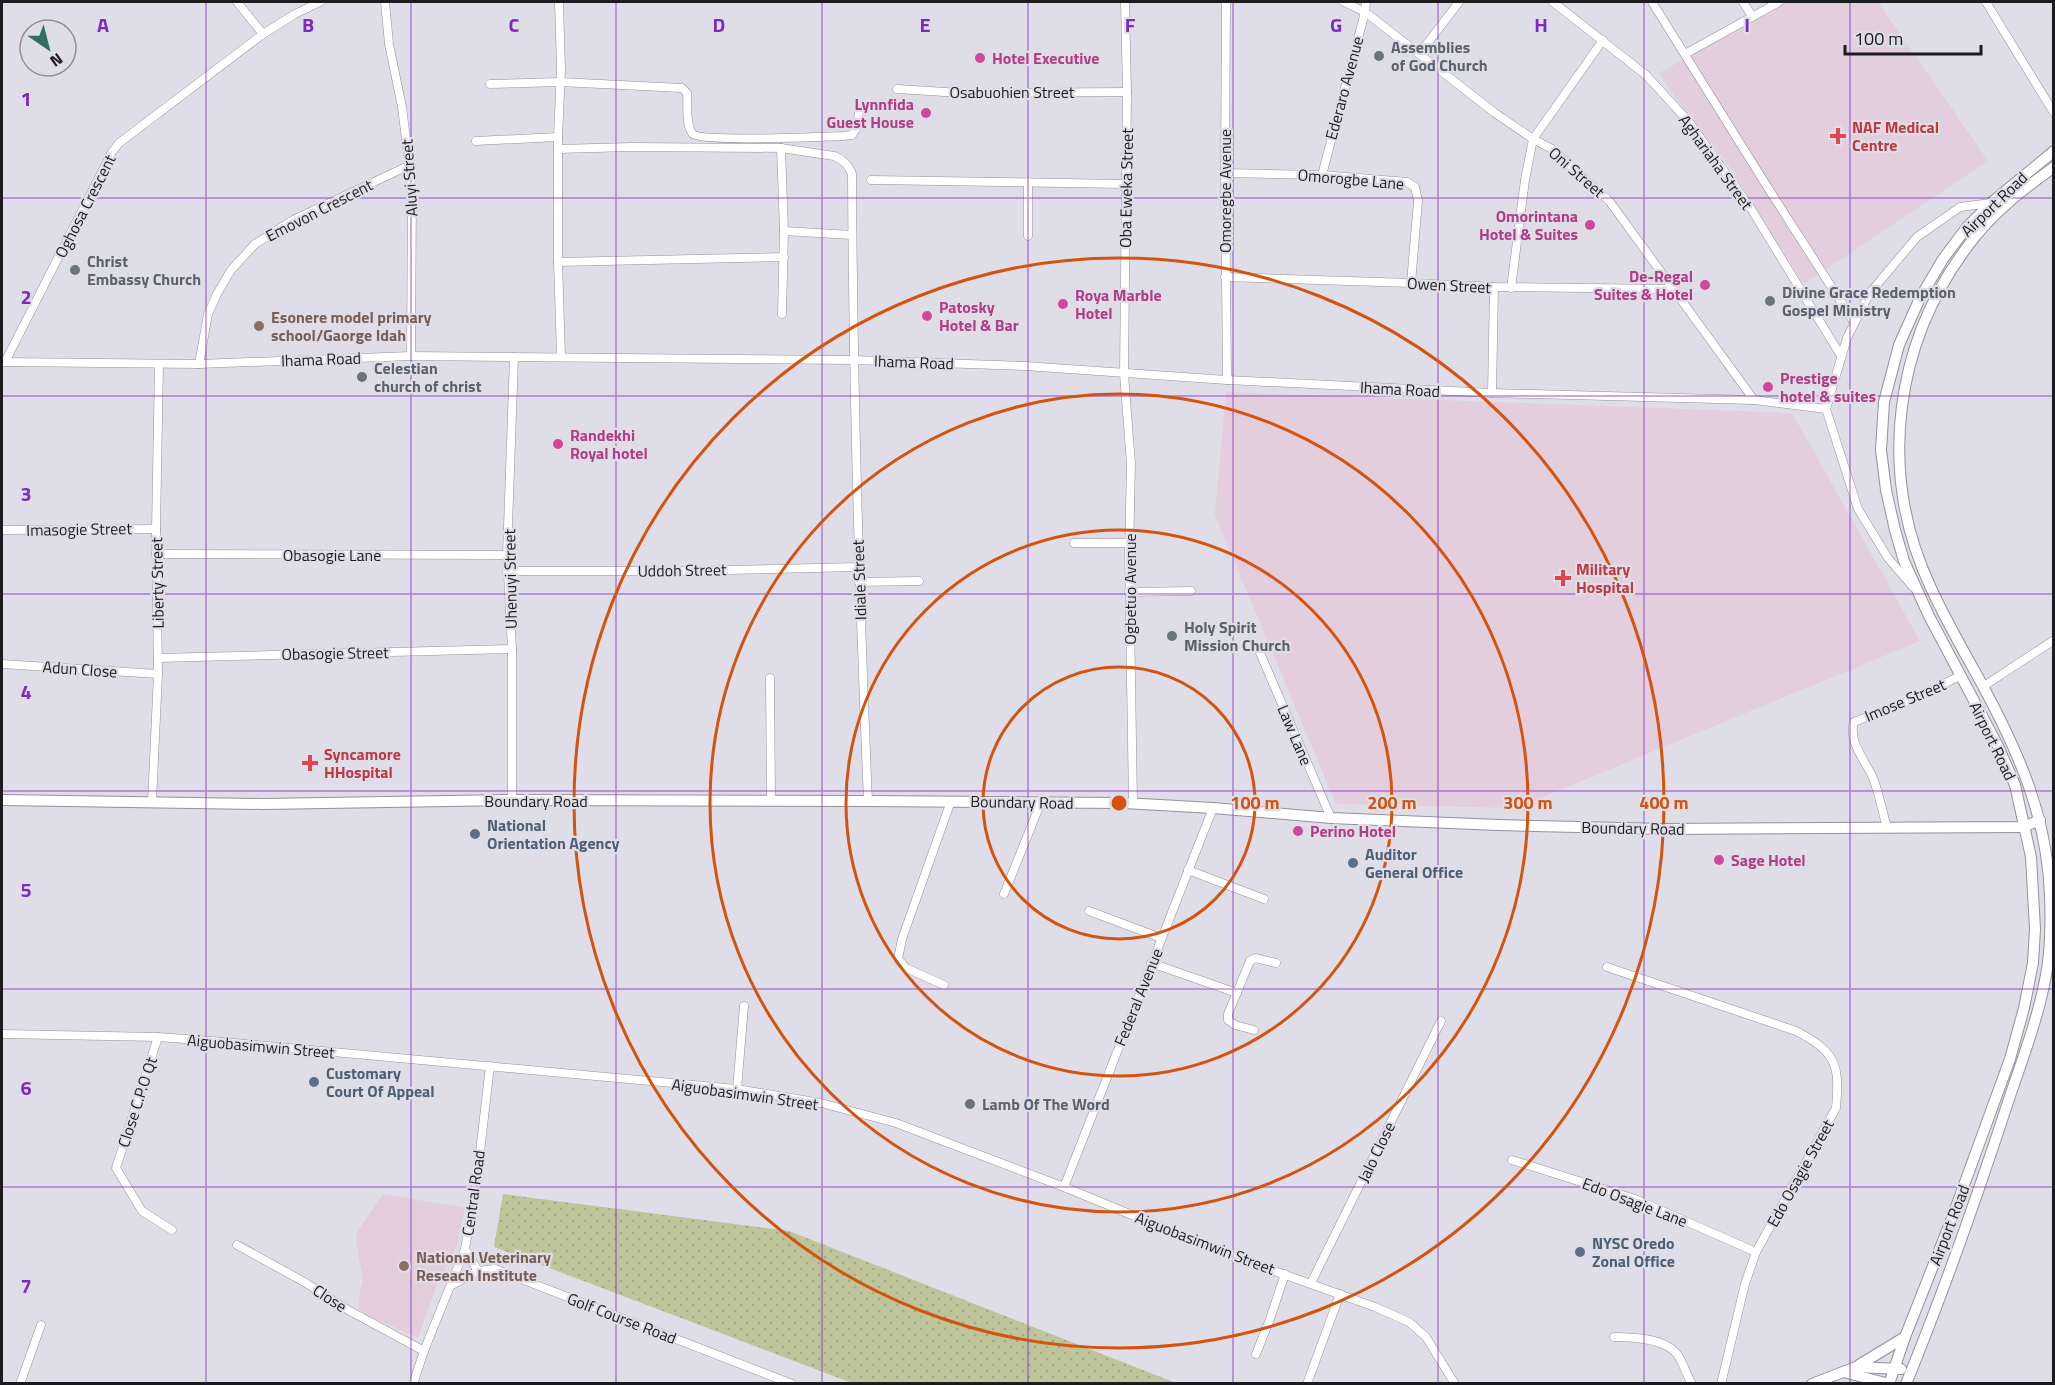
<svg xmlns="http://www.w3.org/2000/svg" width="2055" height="1385" viewBox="0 0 2055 1385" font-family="'Titillium Web',sans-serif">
	<defs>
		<pattern id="grass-dots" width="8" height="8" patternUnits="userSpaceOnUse" patternTransform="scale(1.5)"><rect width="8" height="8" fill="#bfc59b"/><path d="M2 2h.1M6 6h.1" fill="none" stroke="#a4a985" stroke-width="1.8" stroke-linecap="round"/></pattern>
	</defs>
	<rect width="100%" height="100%" fill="#dfdde7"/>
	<!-- education -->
	<path fill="#e4cdda" d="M383,1194L465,1208L456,1248L438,1281L418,1338L365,1314L359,1307L360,1291L363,1280L356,1241L357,1232Z"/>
	<!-- medical -->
	<g fill="#e2cedc">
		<path d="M1787,2H1878L1988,161L1804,284L1727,163L1685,111L1659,73Z"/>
		<path d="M1226,392L1792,413L1920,641L1516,808L1336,804L1215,515Z"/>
	</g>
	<!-- grass -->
	<path fill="url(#grass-dots)" d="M503,1194L789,1231L1176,1383H852L494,1247Z"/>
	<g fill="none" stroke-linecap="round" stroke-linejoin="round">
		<!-- street casing -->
		<g stroke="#93919b" stroke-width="9">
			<g id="street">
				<path d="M237,2L263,34"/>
				<path d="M385,2L389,44L402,107L412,188L411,356"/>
				<path d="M559,2L561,69L558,137V262L561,357"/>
				<path d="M1125,2L1127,92L1124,374L1131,464L1129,553L1133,804"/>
				<path d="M1226,2L1225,173L1227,380"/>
				<path d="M1344,2L1365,12L1495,113L1533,139L1552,149L1610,202L1754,400"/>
				<path d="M1553,2L1646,75L1689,122L1750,207L1841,356"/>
				<path d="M1652,2L1768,188L1854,322"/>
				<path d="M1743,2L1752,16"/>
				<path d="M1986,2L2054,113"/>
				<path d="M1420,53L1459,2"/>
				<path d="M1685,54L1779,2"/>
				<path d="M490,84L560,82L682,88L687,93C688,104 685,126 693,134C701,142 823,137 843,136L852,135L857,128L859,112"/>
				<path d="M897,89L961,93L1127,92"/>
				<path d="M476,141L558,137"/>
				<path d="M781,148L834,156C843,160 848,164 852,174C853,383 859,592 868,801"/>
				<path d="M558,149L631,147L781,148L784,231L782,314"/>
				<path d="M1225,173L1322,175L1407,182L1415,187L1418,201L1411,283"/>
				<path d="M1322,175L1365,12L1366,2"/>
				<path d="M871,180L1126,184"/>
				<path d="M784,231L852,235"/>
				<path d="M1028,236V182"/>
				<path d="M558,262L784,257"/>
				<path d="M1225,277L1411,283L1494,287L1672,289"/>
				<path d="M1511,288L1525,180L1533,139L1603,40"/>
				<path d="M2,362L199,364L411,356L853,360L1025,366L1227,380L1492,393L1754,400L1826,409"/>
				<path d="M5,362L112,152L119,143L263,34L295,14L320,2"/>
				<path d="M199,364L208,314L217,294L231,270L255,244L293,220L410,165"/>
				<path d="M1492,393L1494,287"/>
				<path d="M2,530L156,529"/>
				<path d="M1074,543H1129"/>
				<path d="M156,554L507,555"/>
				<path d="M507,571H683L858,567"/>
				<path d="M859,582L919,581"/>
				<path d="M1913,587L1888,558L1858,509L1826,409L1847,338L1869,294L1917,237L1960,207L1991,203"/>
				<path d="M1129,592L1191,591"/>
				<path d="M1260,653L1331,818"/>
				<path d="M158,658L512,649"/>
				<path d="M2,664L158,674"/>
				<path d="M770,678L771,801"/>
				<path d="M1984,686L2054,640"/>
				<path d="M512,800V649L507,555L514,357"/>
				<path d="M152,802L158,674L156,529L159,364"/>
				<path d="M1887,827C1882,811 1879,793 1873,778C1865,760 1848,742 1854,722L1909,701L1960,676"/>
				<path d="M1188,870L1264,899"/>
				<path d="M1004,894L1041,802"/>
				<path d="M1089,911L1161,938"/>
				<path d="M1151,963L1237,993"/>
				<path d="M1607,967L1796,1031C1836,1052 1840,1064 1836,1108L1756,1252L1745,1284L1721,1384"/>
				<path d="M944,985L906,968L898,959L902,939L951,801"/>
				<path d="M1254,1030L1235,1025L1228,1020V1014L1250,961L1255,958L1276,963"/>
				<path d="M2,1034L158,1037L212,1041L737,1089L821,1103L896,1123L1064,1187L1227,1254L1375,1307L1409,1322L1426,1337L1455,1384"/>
				<path d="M158,1037L116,1168L142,1211L172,1230"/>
				<path d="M737,1089L744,1006"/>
				<path d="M1512,1160L1635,1199L1756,1252"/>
				<path d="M1064,1187L1213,808"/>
				<path d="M237,1245L306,1283L348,1310L424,1351"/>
				<path d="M465,1249L478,1271"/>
				<path d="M1311,1283L1441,1021"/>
				<path d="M452,1285L478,1271L495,1269L792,1384"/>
				<path d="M1614,1337C1633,1337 1664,1338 1677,1354C1683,1362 1686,1374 1692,1384"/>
				<path d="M1256,1354L1270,1319L1285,1274"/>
				<path d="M20,1384L41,1325"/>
				<path d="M413,1384L424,1351L465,1249L476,1186L490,1066"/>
				<path d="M1307,1384L1340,1294"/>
			</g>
		</g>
		<!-- secondary casing -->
		<g stroke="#93919b" stroke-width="12">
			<g id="secondary">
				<path d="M2,800L263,804L512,800L868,801L1124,803L1213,808L1331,818L1498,825L1663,829L2023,827L2040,820"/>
				<path d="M1859,1365L1905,1337"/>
				<path d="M1844,1372L1889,1384"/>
				<path d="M1812,1384L1856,1367L1901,1369"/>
				<path d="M1889,1384L1905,1337L1952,1218L2010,1059L2024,1008L2033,963L2035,929L2031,857L2015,785L1998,746L1929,616L1904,561L1895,530L1886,490L1881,450L1884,402L1899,345L1920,298L1943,259L1967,227L1991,203L2054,151"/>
				<path d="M1906,1384C1944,1291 1977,1197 2008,1102C2022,1060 2038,1019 2046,975C2051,949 2051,921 2050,895C2047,818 2020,755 1984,688C1966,655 1947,623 1931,588C1876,471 1894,339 1974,238C1996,210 2025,188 2054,167"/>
			</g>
		</g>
		<!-- street -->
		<use href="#street" stroke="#fff" stroke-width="8"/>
		<!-- secondary -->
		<use href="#secondary" stroke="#fff" stroke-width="10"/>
	</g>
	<!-- grid -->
	<path fill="none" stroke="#7b2cbf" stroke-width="1.5" stroke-opacity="0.55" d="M206,2V1384M411,2V1384M616,2V1384M822,2V1384M1028,2V1384M1233,2V1384M1438,2V1384M1644,2V1384M1850,2V1384M2,198H2054M2,396H2054M2,594H2054M2,791H2054M2,989H2054M2,1187H2054"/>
	<!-- distance rings -->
	<g fill="none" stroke="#d4530e" stroke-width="3">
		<circle cx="1119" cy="803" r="136"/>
		<circle cx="1119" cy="803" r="273"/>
		<circle cx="1119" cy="803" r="409"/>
		<circle cx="1119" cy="803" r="545"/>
	</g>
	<!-- markers -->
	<g fill="#6b7280" stroke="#dfdde7" stroke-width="2">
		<circle cx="1379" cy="56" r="6"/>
		<circle cx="75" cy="270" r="6"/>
		<circle cx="1770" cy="301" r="6"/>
		<circle cx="362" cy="377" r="6"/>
		<circle cx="1172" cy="636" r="6"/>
		<circle cx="970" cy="1104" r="6"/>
	</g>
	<g fill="#d1479c" stroke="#dfdde7" stroke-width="2">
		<circle cx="980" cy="58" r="6"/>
		<circle cx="926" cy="113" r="6"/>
		<circle cx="1590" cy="225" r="6"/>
		<circle cx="1705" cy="285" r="6"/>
		<circle cx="1063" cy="304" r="6"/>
		<circle cx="927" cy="316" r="6"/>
		<circle cx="1768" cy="387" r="6"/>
		<circle cx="558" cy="444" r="6"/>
		<circle cx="1298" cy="831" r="6"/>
		<circle cx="1719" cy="860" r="6"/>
	</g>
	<g fill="#e0444e" stroke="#dfdde7" stroke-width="2">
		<path d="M1835 127h6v6h6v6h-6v6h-6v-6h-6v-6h6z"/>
		<path d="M1560 569h6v6h6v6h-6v6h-6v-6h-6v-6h6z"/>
		<path d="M307 754h6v6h6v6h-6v6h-6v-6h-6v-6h6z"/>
	</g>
	<g fill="#8d6e63" stroke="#dfdde7" stroke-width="2">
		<circle cx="259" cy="326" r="6"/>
		<circle cx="404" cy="1266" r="6"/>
	</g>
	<g fill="#5c6f8a" stroke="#dfdde7" stroke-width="2">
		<circle cx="475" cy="834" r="6"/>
		<circle cx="1353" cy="863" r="6"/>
		<circle cx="314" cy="1082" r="6"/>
		<circle cx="1580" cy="1252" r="6"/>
	</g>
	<g text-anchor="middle" stroke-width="4.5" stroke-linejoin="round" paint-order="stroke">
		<!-- worship labels -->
		<g font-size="16" font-weight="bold" fill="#5b616d" stroke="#dfdde7" text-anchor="start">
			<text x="1391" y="53">Assemblies<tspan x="1391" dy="18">of God Church</tspan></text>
			<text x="87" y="267">Christ<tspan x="87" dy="18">Embassy Church</tspan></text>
			<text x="1782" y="298">Divine Grace Redemption<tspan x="1782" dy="18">Gospel Ministry</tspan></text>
			<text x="374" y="374">Celestian<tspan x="374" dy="18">church of christ</tspan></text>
			<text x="1184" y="633">Holy Spirit<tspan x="1184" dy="18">Mission Church</tspan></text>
			<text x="982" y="1110">Lamb Of The Word</text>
		</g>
		<!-- hotel labels -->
		<g font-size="16" font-weight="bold" fill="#b23c85" stroke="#dfdde7" text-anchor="start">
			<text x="992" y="64">Hotel Executive</text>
			<text x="914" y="110" text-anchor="end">Lynnfida<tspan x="914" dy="18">Guest House</tspan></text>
			<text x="1578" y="222" text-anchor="end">Omorintana<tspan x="1578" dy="18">Hotel &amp; Suites</tspan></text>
			<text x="1693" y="282" text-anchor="end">De-Regal<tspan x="1693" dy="18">Suites &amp; Hotel</tspan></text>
			<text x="1075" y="301">Roya Marble<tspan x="1075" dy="18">Hotel</tspan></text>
			<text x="939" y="313">Patosky<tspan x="939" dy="18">Hotel &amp; Bar</tspan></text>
			<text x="1780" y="384">Prestige<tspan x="1780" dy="18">hotel &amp; suites</tspan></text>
			<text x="570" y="441">Randekhi<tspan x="570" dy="18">Royal hotel</tspan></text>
			<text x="1310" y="837">Perino Hotel</text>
			<text x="1731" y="866">Sage Hotel</text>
		</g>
		<!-- street labels -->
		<g font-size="16" fill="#1c1c20" stroke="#dfdde7">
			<text transform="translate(1344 88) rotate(-75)" y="6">Ederaro Avenue</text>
			<text x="1012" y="98">Osabuohien Street</text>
			<text transform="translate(1716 162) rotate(54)" y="6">Aghariaha Street</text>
			<text transform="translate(1577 172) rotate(41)" y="6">Oni Street</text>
			<text transform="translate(409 178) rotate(-94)" y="6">Aluyi Street</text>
			<text transform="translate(1351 179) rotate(5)" y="6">Omorogbe Lane</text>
			<text transform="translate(1126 188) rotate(-89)" y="6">Oba Eweka Street</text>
			<text transform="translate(1225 191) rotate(-90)" y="6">Omoregbe Avenue</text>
			<text transform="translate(1994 204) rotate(-44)" y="6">Airport Road</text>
			<text transform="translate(85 206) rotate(-63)" y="6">Oghosa Crescent</text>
			<text transform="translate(319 210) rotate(-27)" y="6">Emovon Crescent</text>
			<text transform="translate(1449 285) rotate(3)" y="6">Owen Street</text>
			<text transform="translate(321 359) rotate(-2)" y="6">Ihama Road</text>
			<text transform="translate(914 362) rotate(2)" y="6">Ihama Road</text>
			<text transform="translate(1400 389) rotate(3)" y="6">Ihama Road</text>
			<text transform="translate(79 529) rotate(-1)" y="6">Imasogie Street</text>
			<text x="332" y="561">Obasogie Lane</text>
			<text transform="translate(682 570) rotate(-1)" y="6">Uddoh Street</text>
			<text transform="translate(510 579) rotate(-91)" y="6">Uhenuyi Street</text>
			<text transform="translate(859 580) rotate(-92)" y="6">Idiale Street</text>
			<text transform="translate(157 583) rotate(-91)" y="6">Liberty Street</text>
			<text transform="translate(1130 589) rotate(-90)" y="6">Ogbetuo Avenue</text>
			<text transform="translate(335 653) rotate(-1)" y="6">Obasogie Street</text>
			<text transform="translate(80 669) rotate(4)" y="6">Adun Close</text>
			<text transform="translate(1905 700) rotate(-23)" y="6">Imose Street</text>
			<text transform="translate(1295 735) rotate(67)" y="6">Law Lane</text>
			<text transform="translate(1993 741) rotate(64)" y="6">Airport Road</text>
			<text x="536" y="807">Boundary Road</text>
			<text transform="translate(1022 802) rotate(1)" y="6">Boundary Road</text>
			<text transform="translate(1633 828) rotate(1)" y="6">Boundary Road</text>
			<text transform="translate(1138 997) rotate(-68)" y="6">Federal Avenue</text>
			<text transform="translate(261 1046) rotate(5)" y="6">Aiguobasimwin Street</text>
			<text transform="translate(745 1094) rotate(8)" y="6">Aiguobasimwin Street</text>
			<text transform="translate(137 1102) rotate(-72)" y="6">Close C.P.O Qt</text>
			<text transform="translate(1376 1152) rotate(-64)" y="6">Jalo Close</text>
			<text transform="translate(1800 1173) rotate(-61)" y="6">Edo Osagie Street</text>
			<text transform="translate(473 1193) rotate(-82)" y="6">Central Road</text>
			<text transform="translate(1635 1202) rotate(21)" y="6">Edo Osagie Lane</text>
			<text transform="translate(1949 1225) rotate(-69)" y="6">Airport Road</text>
			<text transform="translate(1205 1243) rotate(21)" y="6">Aiguobasimwin Street</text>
			<text transform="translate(330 1298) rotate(33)" y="6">Close</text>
			<text transform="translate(622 1318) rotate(21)" y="6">Golf Course Road</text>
		</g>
		<!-- health labels -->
		<g font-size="16" font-weight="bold" fill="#be3a42" stroke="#dfdde7" text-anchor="start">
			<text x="1852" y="133">NAF Medical<tspan x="1852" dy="18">Centre</tspan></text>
			<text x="1576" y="575">Military<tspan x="1576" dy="18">Hospital</tspan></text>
			<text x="324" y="760">Syncamore<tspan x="324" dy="18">HHospital</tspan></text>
		</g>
		<!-- education labels -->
		<g font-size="16" font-weight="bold" fill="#785e54" stroke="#dfdde7" text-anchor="start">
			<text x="271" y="323">Esonere model primary<tspan x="271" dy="18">school/Gaorge Idah</tspan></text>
			<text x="416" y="1263">National Veterinary<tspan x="416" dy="18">Reseach Institute</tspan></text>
		</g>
		<!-- service labels -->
		<g font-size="16" font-weight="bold" fill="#4e5e75" stroke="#dfdde7" text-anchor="start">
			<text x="487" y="831">National<tspan x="487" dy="18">Orientation Agency</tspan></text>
			<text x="1365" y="860">Auditor<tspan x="1365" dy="18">General Office</tspan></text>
			<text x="326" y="1079">Customary<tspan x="326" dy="18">Court Of Appeal</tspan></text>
			<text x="1592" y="1249">NYSC Oredo<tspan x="1592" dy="18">Zonal Office</tspan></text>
		</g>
	</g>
	<g font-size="20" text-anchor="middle" font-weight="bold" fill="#7b2cbf" stroke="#dfdde7" stroke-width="4.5" stroke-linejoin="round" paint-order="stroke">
		<text x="103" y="32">A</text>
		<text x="308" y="32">B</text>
		<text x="514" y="32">C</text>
		<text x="719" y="32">D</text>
		<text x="925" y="32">E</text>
		<text x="1130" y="32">F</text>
		<text x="1336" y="32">G</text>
		<text x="1541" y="32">H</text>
		<text x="1747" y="32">I</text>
		<text x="26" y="106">1</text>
		<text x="26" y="304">2</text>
		<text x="26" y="501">3</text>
		<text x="26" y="699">4</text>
		<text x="26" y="897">5</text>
		<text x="26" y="1095">6</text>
		<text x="26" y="1293">7</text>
	</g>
	<circle cx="1119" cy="803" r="9" fill="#d4530e" stroke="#dfdde7" stroke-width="3"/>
	<g font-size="18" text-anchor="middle" font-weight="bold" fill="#d4530e" stroke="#dfdde7" stroke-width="4.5" stroke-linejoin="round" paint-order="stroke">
		<text x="1255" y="809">100 m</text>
		<text x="1392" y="809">200 m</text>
		<text x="1528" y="809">300 m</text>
		<text x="1664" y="809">400 m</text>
	</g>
	<!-- border -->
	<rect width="2055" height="1385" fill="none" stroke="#1c1c20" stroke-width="6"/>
	<!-- north arrow -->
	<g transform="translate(48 48) rotate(145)"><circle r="28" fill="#dfdde7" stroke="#919097" stroke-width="1.5"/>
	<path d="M0-4.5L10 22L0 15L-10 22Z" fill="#2f7162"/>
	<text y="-9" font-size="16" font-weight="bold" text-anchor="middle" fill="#1c1c20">N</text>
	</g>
	<!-- scale -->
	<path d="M1845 45v9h136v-9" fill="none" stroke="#1c1c20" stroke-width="3"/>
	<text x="1854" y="45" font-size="18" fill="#1c1c20" stroke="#dfdde7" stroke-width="4.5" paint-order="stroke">100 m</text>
</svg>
